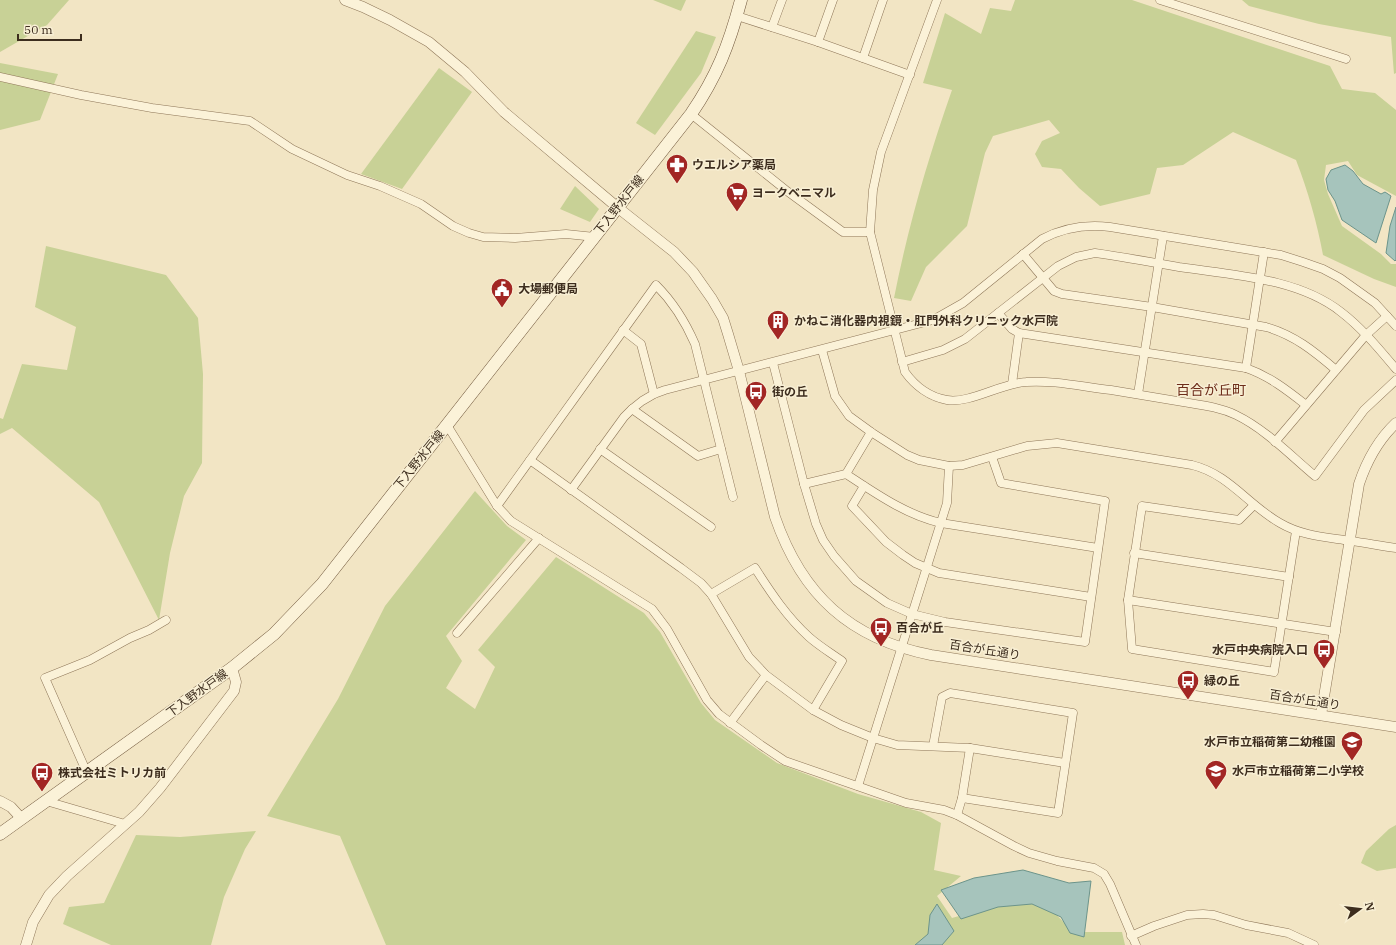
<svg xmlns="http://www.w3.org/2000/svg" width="1396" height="945" viewBox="0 0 1396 945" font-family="'IBM Plex Serif','Noto Sans JP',serif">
	<rect width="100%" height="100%" fill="#f2e5c4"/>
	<!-- green -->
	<g fill="#c8d196">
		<path d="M0,0H69L47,25L0,52Z"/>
		<path d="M653,0H686L681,11Z"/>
		<path d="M1015,0H1132L1330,66L1342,89L1375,93L1396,110V196L1357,175L1348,161L1326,165L1324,180L1328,194L1342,226L1381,254L1391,264H1396V287L1374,279L1323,255C1317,223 1308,191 1296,160L1233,132L1183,165L1157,168L1150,194L1100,206L1079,188L1061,169L1042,167L1035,154L1042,141L1060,133L1049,120L993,136L985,153L967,226L926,267L911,301L894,298C908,227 928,158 952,90L923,83L945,13L981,34L990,8L1011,11Z"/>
		<path d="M1242,0H1396V73L1394,74L1391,37L1319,24L1249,6Z"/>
		<path d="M696,31L716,37L701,73L655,135L636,123Z"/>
		<path d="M0,63L58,74L40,120L0,130Z"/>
		<path d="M439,68L472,92L402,189L361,174Z"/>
		<path d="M575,186L599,209L590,222L560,209Z"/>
		<path d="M46,246L166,275L198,318L203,374L202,463L184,496L170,553L159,620L99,502L12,428L0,434V418L3,419L22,364L67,370L76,327L35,307Z"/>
		<path d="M475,491L507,526L526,540L446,636L462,661L446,688L475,709L495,667L478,650L556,557L644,613L660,632L701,703L715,720L777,763L858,794L921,812L941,823L934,870L961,876L937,896L952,918L1022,898L1051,909L1073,932H1122L1125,945H386L340,836L267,816L338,699L385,606Z"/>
		<path d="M1396,825V868L1377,871L1361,863L1366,851L1389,829Z"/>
		<path d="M256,831L245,849L224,897L211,945H111L63,924L69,907L104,903L136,835L180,837Z"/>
	</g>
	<!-- water -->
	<g fill="#a6c4bc" stroke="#6c948b">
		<path d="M1345,165L1353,171L1363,184L1381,194L1385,192L1391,196L1376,243L1342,220L1335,201L1328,190L1326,179L1331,170Z"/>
		<path d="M1396,207V260L1395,261L1386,253L1390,226Z"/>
		<path d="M1023,870L1069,883L1091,881L1084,937L1070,933L1061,917L1032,904L998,907L961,919L941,890L974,878Z"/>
		<path d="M937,904L954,931L942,945H915L928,934L930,915Z"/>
	</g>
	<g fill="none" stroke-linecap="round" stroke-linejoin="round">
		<!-- minor casing -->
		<g stroke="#8e7658" stroke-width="9">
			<g id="minor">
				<path d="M937,0L881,152L873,190L870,232L905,372C915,386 930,397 947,400C969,404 1002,383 1026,382C1054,380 1083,387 1111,390C1135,394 1159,398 1183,402C1201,405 1219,407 1236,415C1265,429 1290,455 1315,476L1364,410L1396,380"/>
				<path d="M1160,0L1346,59"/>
				<path d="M737,16L818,42L910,75"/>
				<path d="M772,27L782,0"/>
				<path d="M818,42L833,0"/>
				<path d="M863,58L883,0"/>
				<path d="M0,77L81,95L152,108L250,121L292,149L347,175L380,186L421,204L453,226L469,233L483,237L515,238L566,234L595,237"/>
				<path d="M691,114L787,191L843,232H870"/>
				<path d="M1023,254L1054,291L1062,294L1152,307L1266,327C1294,335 1314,351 1336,370"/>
				<path d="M998,313L1012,329L1019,333L1246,368C1269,376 1287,390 1306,405"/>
				<path d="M623,330L641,344L654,394"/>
				<path d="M822,350L835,396L849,416L871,432L907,455L919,460L949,466L963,465L1027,446L1057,443L1192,465C1229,474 1248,505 1280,523C1302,536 1326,537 1351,541C1366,543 1381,546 1396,548"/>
				<path d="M902,362L943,350L965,339L1058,266L1076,257L1095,253C1123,257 1151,262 1179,267C1232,275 1298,278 1341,312C1362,328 1379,349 1396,369"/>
				<path d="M773,363L804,484L816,524L823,540L834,556L856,581L887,603L912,614L945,622L1085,642L1105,501L1001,483L992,457"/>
				<path d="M1246,368L1264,252"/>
				<path d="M1012,384L1019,333"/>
				<path d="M1138,394L1163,236"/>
				<path d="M632,409L698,456L721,449"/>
				<path d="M447,425L497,506L511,521L652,609L667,629L707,700L719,714L761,745L785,761L906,803L944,810L957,815L1014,846L1029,853L1057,861L1094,868L1104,874L1110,884L1136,945"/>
				<path d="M1275,442L1366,335L1387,316"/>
				<path d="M600,449L711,527"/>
				<path d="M530,460L681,568L701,583L711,594L749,657L766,675L813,710L841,725L873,738L897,745L970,748L1065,763"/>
				<path d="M846,474C875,493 906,515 941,523L1098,548"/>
				<path d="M804,484L846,474L871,432"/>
				<path d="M864,486L852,506L886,542L903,555L915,563L939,573L1091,597"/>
				<path d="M571,490L624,417L632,409L642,401L654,394L665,390L933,320L963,303L1042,239C1063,228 1086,224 1110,227L1281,255L1303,262L1323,269L1340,278L1375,303L1396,326"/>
				<path d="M1254,505L1239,520L1142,506L1128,600L1132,649L1274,672L1296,531"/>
				<path d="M497,506L656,285C673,302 685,321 695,344L733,497"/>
				<path d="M1134,553L1289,577"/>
				<path d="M711,594L755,568C771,593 787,617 809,637C819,646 831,653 842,661L813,710"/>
				<path d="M1128,600L1336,632"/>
				<path d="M457,633L539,538"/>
				<path d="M730,723L766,675"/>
				<path d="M933,746L942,697L950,693L1073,713L1058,813L962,798"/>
				<path d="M87,773L45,678L90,660L130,638L149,630L166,620"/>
				<path d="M858,786L947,503L949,466"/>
				<path d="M46,801L125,824"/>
				<path d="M957,815L962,798L970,748"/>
				<path d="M1131,936L1154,926L1187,915L1203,914L1214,915L1246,925L1288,933L1314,945"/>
			</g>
		</g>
		<!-- tertiary casing -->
		<g stroke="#8e7658" stroke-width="11">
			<g id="tertiary">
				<path d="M345,0L363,7L390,20L429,42L465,72L504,112L617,207L674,252L693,272L712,299L723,318L728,334L739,371L775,517C802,595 850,639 931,655L1396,727"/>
				<path d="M1321,715L1359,484C1367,460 1378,440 1396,423"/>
				<path d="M0,801L11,807L21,818"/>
				<path d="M26,945L33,922L49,895L67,876L139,812L160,788L234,691L236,682L232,668"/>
			</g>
		</g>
		<!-- secondary casing -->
		<g stroke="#70573c" stroke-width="13">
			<path id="secondary" d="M0,834L232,668L274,634L322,584L691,114C717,76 729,45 741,0"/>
		</g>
		<!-- minor -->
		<use href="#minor" stroke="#fbf2d8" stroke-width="8"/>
		<!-- tertiary -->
		<use href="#tertiary" stroke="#fbf2d8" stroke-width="10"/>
		<!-- secondary -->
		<use href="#secondary" stroke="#fbf2d8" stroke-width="12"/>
	</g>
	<!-- icons -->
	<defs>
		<g id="pharmacy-pin" transform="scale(1.15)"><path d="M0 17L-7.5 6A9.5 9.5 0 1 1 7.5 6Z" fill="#a22624" stroke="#f8efd4"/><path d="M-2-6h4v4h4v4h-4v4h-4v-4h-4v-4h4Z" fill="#fff"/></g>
		<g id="supermarket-pin" transform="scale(1.15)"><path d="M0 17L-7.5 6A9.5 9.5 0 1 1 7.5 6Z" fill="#a22624" stroke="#f8efd4"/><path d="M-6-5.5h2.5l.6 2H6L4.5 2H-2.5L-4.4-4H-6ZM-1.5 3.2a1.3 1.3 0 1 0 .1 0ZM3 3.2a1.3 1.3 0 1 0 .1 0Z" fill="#fff"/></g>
		<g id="civic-pin" transform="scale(1.15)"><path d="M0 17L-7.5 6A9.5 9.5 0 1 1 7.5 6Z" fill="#a22624" stroke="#f8efd4"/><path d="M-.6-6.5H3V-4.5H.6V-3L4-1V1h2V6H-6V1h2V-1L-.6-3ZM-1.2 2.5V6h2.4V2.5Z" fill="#fff"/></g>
		<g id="building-pin" transform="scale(1.15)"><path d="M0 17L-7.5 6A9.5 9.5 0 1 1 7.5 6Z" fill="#a22624" stroke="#f8efd4"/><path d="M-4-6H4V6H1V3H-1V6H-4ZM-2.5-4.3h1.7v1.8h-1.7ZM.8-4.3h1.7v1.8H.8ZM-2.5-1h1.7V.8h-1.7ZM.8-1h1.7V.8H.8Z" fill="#fff"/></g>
		<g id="bus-pin" transform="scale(1.15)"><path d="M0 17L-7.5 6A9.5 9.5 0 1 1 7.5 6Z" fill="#a22624" stroke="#f8efd4"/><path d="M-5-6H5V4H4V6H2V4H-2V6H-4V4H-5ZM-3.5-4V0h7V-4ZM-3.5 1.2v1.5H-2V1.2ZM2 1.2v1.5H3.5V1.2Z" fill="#fff"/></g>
		<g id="school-pin" transform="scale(1.15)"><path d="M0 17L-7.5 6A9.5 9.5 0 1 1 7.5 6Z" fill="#a22624" stroke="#f8efd4"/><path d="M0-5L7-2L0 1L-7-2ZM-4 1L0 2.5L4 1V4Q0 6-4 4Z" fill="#fff"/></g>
	</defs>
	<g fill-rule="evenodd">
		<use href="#pharmacy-pin" x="677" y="165"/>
		<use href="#supermarket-pin" x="737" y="193"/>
		<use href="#civic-pin" x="502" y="289"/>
		<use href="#building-pin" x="778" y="321"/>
		<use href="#bus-pin" x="756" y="392"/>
		<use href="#bus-pin" x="881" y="628"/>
		<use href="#bus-pin" x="1324" y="650"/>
		<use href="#bus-pin" x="1188" y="681"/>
		<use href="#school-pin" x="1352" y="742"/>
		<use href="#school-pin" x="1216" y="771"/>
		<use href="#bus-pin" x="42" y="773"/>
	</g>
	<g text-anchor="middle" stroke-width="3" stroke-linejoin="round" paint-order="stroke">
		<!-- poi labels -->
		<g font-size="12" font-weight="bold" fill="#3d2d1e" stroke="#f8efd4" text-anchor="start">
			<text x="692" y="169">ウエルシア薬局</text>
			<text x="752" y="197">ヨークベニマル</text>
			<text x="518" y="293">大場郵便局</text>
			<text x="794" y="325">かねこ消化器内視鏡・肛門外科クリニック水戸院</text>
			<text x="772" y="396">街の丘</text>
			<text x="896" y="632">百合が丘</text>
			<text x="1308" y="654" text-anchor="end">水戸中央病院入口</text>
			<text x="1204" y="685">緑の丘</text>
			<text x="1336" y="746" text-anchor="end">水戸市立稲荷第二幼稚園</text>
			<text x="1232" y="775">水戸市立稲荷第二小学校</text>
			<text x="58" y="777">株式会社ミトリカ前</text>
		</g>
		<!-- street labels -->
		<g font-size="12" fill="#3d2d1e" stroke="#f8efd4">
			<text transform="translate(619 205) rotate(-52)" y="4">下入野水戸線</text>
			<text transform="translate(419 460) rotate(-51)" y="4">下入野水戸線</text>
			<text transform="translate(985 650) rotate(9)" y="4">百合が丘通り</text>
			<text transform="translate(197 693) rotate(-36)" y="4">下入野水戸線</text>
			<text transform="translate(1305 700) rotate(9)" y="4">百合が丘通り</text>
		</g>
		<!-- quarter labels -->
		<g font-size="14" fill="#6d2d1a" stroke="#f8efd4">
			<text x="1211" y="395">百合が丘町</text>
		</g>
	</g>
	<!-- north arrow -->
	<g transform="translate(1360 909) rotate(75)" stroke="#f8efd4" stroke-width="3" paint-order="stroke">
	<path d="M0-3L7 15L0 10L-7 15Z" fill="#3d2d1e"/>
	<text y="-6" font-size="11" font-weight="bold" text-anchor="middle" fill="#3d2d1e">N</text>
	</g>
	<!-- scale -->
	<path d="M18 34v6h63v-6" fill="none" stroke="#3d2d1e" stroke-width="2"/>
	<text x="24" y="34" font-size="12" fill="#3d2d1e" stroke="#f8efd4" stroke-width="3" paint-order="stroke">50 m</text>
</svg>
